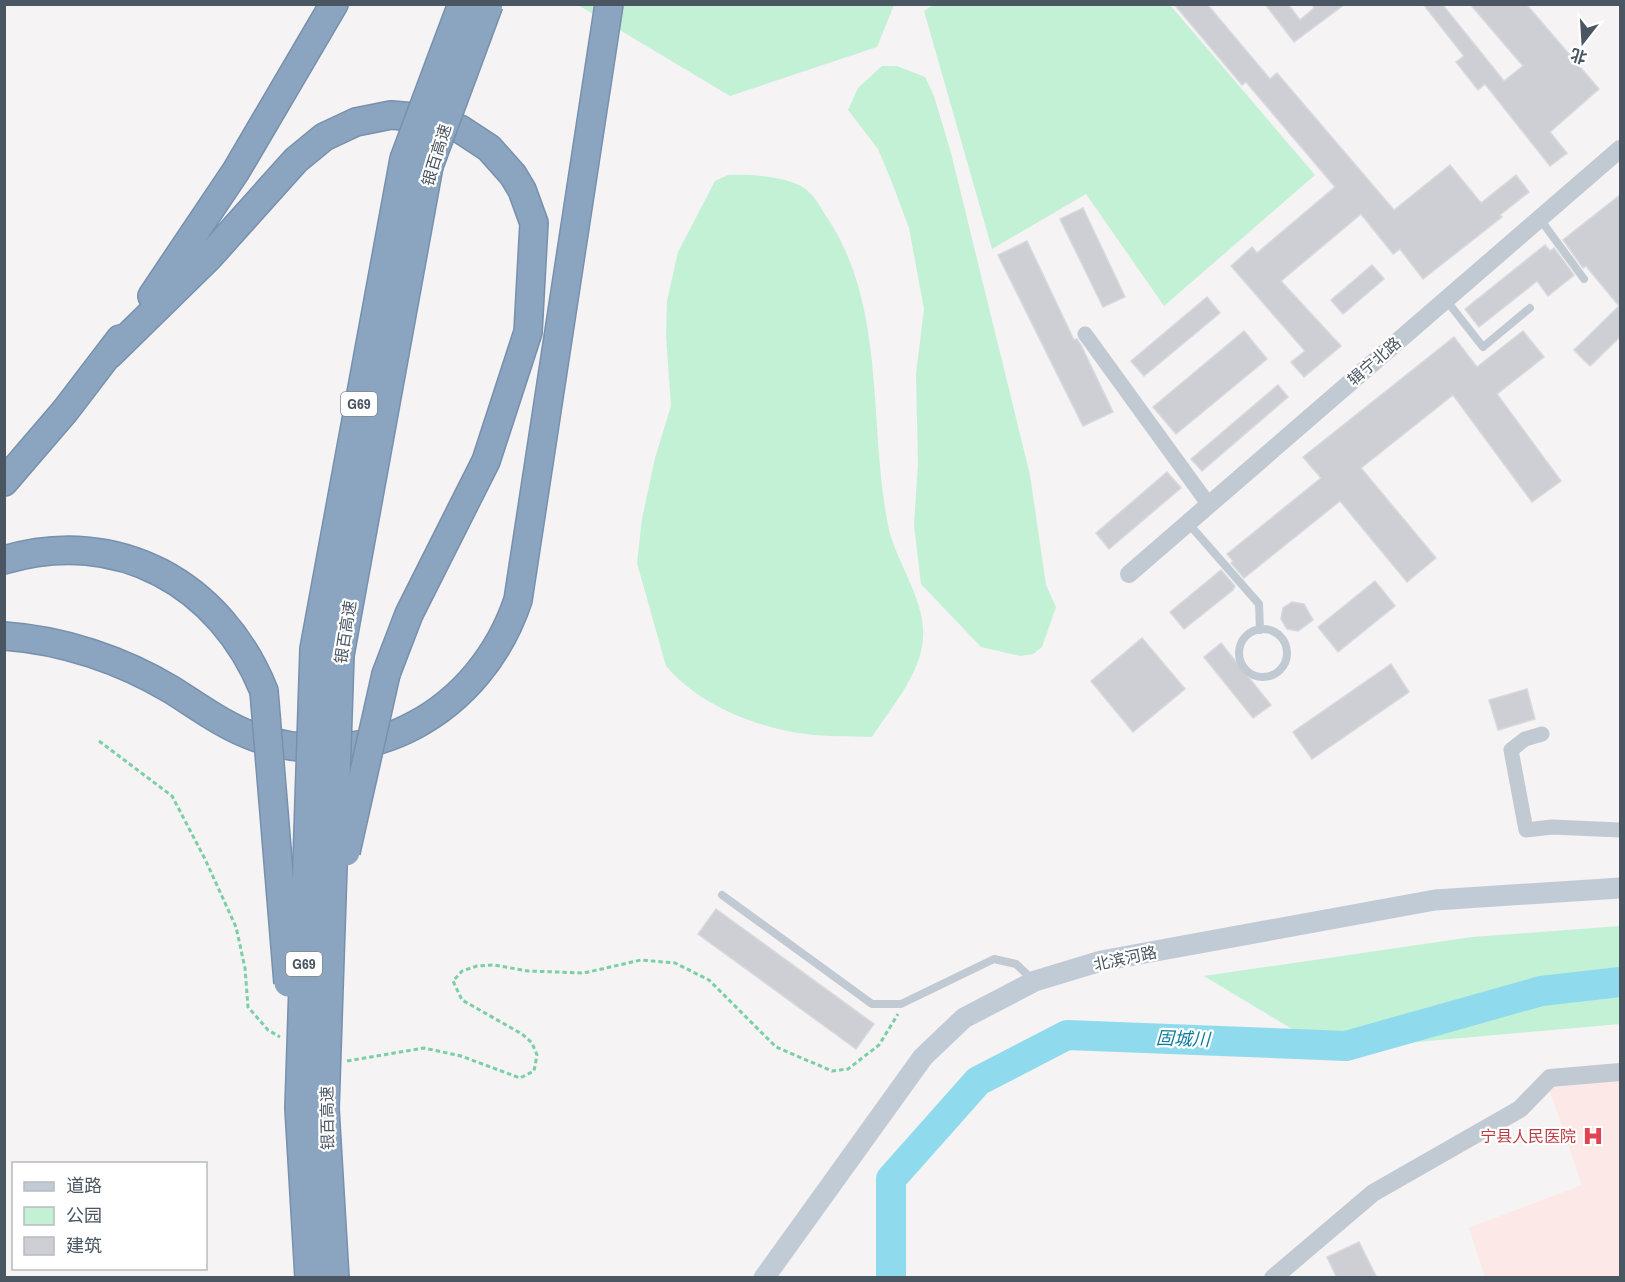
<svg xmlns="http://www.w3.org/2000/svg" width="1625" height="1282" viewBox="0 0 1625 1282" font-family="'Archivo Narrow','Noto Sans SC',sans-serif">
	<rect width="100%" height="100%" fill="#f5f3f3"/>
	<!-- medical -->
	<path fill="#fce8e6" d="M1620,1079V1277H1485L1469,1228L1582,1185L1549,1088Z"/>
	<!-- green -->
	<g fill="#c3f1d5">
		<path d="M578,5H894L877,47L730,96Z"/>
		<path d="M933,5H1170L1315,175L1164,306L1086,194L992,249L924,11Z"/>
		<path d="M882,66H897L925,77L934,96L951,153L1030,475L1046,585L1056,607L1042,647L1033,654L1020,656L981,647L921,584L914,525L918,464L916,374L924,309L909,228L891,180L878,149L848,110L858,88Z"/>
		<path d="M728,175C749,174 786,176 804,188C813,194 820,206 826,216C887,305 868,423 888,525C896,565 930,604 922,646C916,680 890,709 872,737C850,736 828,737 806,734C757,728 699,705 666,666L637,563L642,519L655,458L671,406L666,335L667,301L678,252L715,181Z"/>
		<path d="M1620,926V1024L1327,1050L1204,976L1472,937Z"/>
	</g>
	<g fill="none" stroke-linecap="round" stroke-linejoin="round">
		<!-- river -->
		<path stroke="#90daee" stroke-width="30" d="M891,1278V1179L978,1081L1067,1035L1346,1046L1541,991L1620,982"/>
	</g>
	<!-- building -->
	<g fill="#cdcfd5" stroke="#d7d9de" stroke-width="1.5">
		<path d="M1174,4H1207L1270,79L1277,73L1394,210L1450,165L1481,203L1516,175L1529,192L1500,215L1502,217L1423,279L1400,249L1393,254L1361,214L1281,281L1341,346L1304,377L1291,362L1305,351L1231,266L1252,247L1257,253L1335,187L1246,82L1242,85Z"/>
		<path d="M1265,4H1288L1300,20L1314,8L1312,4H1345L1294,42Z"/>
		<path d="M1423,4H1442L1504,81L1523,66L1470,4H1526L1599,89L1550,132L1567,153L1550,166L1485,84L1478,90L1456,62L1464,56Z"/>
		<path d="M1620,195V337L1590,366L1574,350L1619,306L1586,266L1583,268L1563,240Z"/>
		<path d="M1083,208L1125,297L1103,307L1060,219Z"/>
		<path d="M1027,241L1074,340L1077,339L1081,345L1113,412L1083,426L998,255Z"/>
		<path d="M1545,245L1550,251L1554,248L1574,275L1548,296L1537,281L1479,327L1465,309Z"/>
		<path d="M1372,265L1384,279L1343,314L1331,300Z"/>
		<path d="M1207,297L1220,313L1144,376L1131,361Z"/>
		<path d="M1244,331L1267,359L1176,434L1153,407Z"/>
		<path d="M1523,331L1544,357L1497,394L1561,481L1532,502L1453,395L1361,468L1436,558L1407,582L1340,501L1244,578L1231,563L1233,561L1227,554L1321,478L1303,457L1454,337L1477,367Z"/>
		<path d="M1278,385L1288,397L1202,471L1191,459Z"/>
		<path d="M1167,472L1181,488L1109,549L1096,533Z"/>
		<path d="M1221,570L1235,586L1233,590L1184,629L1170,612Z"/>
		<path d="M1375,581L1395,606L1338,652L1318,627Z"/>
		<path d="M1292,602L1304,604L1313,620L1298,631L1287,629L1281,619L1283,608Z"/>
		<path d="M1142,638L1185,689L1133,732L1091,681Z"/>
		<path d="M1221,643L1271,705L1253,718L1204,657Z"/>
		<path d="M1391,664L1409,692L1312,759L1293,732Z"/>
		<path d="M1527,689L1535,719L1498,730L1489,700Z"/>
		<path d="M716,909L874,1024L856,1049L698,934Z"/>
		<path d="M1359,1242L1377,1278H1337L1327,1257Z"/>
	</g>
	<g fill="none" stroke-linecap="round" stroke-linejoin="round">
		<!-- motorway casing -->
		<g stroke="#7690ad" stroke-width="30">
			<g id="motorway">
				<path d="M152,296L236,171L334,4"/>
				<path d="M110,354L209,257L296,160L324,137L356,122L391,115L426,118L460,129L489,148L513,175L522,190L534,223L528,332L486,461L409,614L386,674"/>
				<path d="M4,482L65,411L120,339"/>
				<path d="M4,560C118,526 221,584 264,691"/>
				<path d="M4,636C63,640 122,660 172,690C199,707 224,726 255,737C369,776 481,711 518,600L609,4"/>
				<path d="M314,649L404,159"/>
				<path d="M340,655L429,166"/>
			</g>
		</g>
		<!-- path -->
		<g stroke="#7ad0a6" stroke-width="3" stroke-dasharray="4.5 3" stroke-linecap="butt">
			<path d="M99,741L172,796L205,859L236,927L245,968L248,1007L268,1030L280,1037"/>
			<path d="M347,1061L424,1048L461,1056L520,1078L534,1071L537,1055L532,1043L522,1034L462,1000L453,981L462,971L477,966L494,965L528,971L584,973L641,960L675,963L709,980L776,1047L832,1071L848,1069L879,1045L898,1014"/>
		</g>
		<!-- service -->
		<g stroke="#c1cad2" stroke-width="8">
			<path d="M1540,219L1584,279"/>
			<path d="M1446,300L1483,347L1530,308"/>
			<path d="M1188,523L1259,604L1260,630"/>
			<circle cx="1263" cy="653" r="24"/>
			<path d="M722,895L872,1004H901L994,959L1016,964L1033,980"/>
		</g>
		<!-- minor -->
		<g stroke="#c1cad2" stroke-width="15">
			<path d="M1085,334L1209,505"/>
			<path d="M1542,734L1525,739L1511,750L1526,830L1552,827L1620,830"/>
		</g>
		<!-- tertiary -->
		<g stroke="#c1cad2" stroke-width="18">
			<path d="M1129,574L1620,149"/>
			<path d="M1273,1278L1373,1193L1520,1109L1550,1078L1620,1072"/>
		</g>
		<!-- secondary -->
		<path stroke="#c1cbd6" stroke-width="21" d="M764,1278L923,1057L964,1018L1035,981L1101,961L1435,900L1620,888"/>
		<!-- motorway -->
		<use href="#motorway" stroke="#8ba5c1" stroke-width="27"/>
		<!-- motorway-bridge casing -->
		<g stroke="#7690ad" stroke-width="30" stroke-linecap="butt">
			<g id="motorway-bridge">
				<path d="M404,159L462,4"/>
				<path d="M429,166L489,4"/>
				<path d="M264,691L288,983"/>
				<path d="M346,852L386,674"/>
				<path d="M309,1278L299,1108L314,649"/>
				<path d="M335,1278L325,1109L340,655"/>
			</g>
		</g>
		<!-- motorway-bridge -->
		<use href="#motorway-bridge" stroke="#8ba5c1" stroke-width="27"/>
	</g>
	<!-- icons -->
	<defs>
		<g id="hospital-bare" transform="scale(1.62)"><path d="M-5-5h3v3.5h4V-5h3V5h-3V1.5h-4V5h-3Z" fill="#e0444e" stroke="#fff" stroke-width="2.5" paint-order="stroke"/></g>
	</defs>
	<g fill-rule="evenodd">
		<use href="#hospital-bare" x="1593" y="1136"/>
	</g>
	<g text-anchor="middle" stroke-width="4.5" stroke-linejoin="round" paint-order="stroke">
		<!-- shield labels -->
		<g fill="#fff" stroke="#808990" stroke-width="1.5">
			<rect x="341" y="392" width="36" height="24" rx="4.5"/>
			<rect x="286" y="952" width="36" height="24" rx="4.5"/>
		</g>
		<g font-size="15" font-weight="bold" fill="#4a5661">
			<text x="359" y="409">G69</text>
			<text x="304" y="969">G69</text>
		</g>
		<!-- street labels -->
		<g font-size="16" fill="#4a5661" stroke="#fff">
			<text transform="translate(436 155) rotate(-73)" y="6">银百高速</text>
			<text transform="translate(1374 361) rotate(-41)" y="6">辑宁北路</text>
			<text transform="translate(345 632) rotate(-81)" y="6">银百高速</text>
			<text transform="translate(1125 958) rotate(-12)" y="6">北滨河路</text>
			<text transform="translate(327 1118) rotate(-91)" y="6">银百高速</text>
		</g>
		<!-- health labels -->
		<g font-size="16" fill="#be3a42" stroke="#fff" text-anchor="end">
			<text x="1576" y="1142">宁县人民医院</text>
		</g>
		<!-- water labels -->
		<g font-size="18" font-style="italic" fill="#0c7c9b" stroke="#fff">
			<text transform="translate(1183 1039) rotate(2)" y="6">固城川</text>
		</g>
	</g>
	<!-- border -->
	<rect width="1625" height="1282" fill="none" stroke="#4a5661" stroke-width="12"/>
	<!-- legend -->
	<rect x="12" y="1162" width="195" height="108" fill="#ffffff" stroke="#b7bbc0" stroke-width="1.5"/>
	<rect x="24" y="1182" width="30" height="9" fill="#c1cbd6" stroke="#b7bbc0" stroke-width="1.5"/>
	<text x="66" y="1192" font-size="18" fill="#4a5661">道路</text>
	<rect x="24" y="1207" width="30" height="18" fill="#c3f1d5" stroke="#b7bbc0" stroke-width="1.5"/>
	<text x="66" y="1222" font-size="18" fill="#4a5661">公园</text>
	<rect x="24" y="1237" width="30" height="18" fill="#cdcfd5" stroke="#b7bbc0" stroke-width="1.5"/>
	<text x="66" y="1252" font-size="18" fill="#4a5661">建筑</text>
	<!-- north arrow -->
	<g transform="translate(1583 42) rotate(197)" stroke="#ffffff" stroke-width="4.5" paint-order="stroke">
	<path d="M0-4.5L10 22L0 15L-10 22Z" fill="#4a5661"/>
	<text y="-9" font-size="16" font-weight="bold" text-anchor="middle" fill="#4a5661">北</text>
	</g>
</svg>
